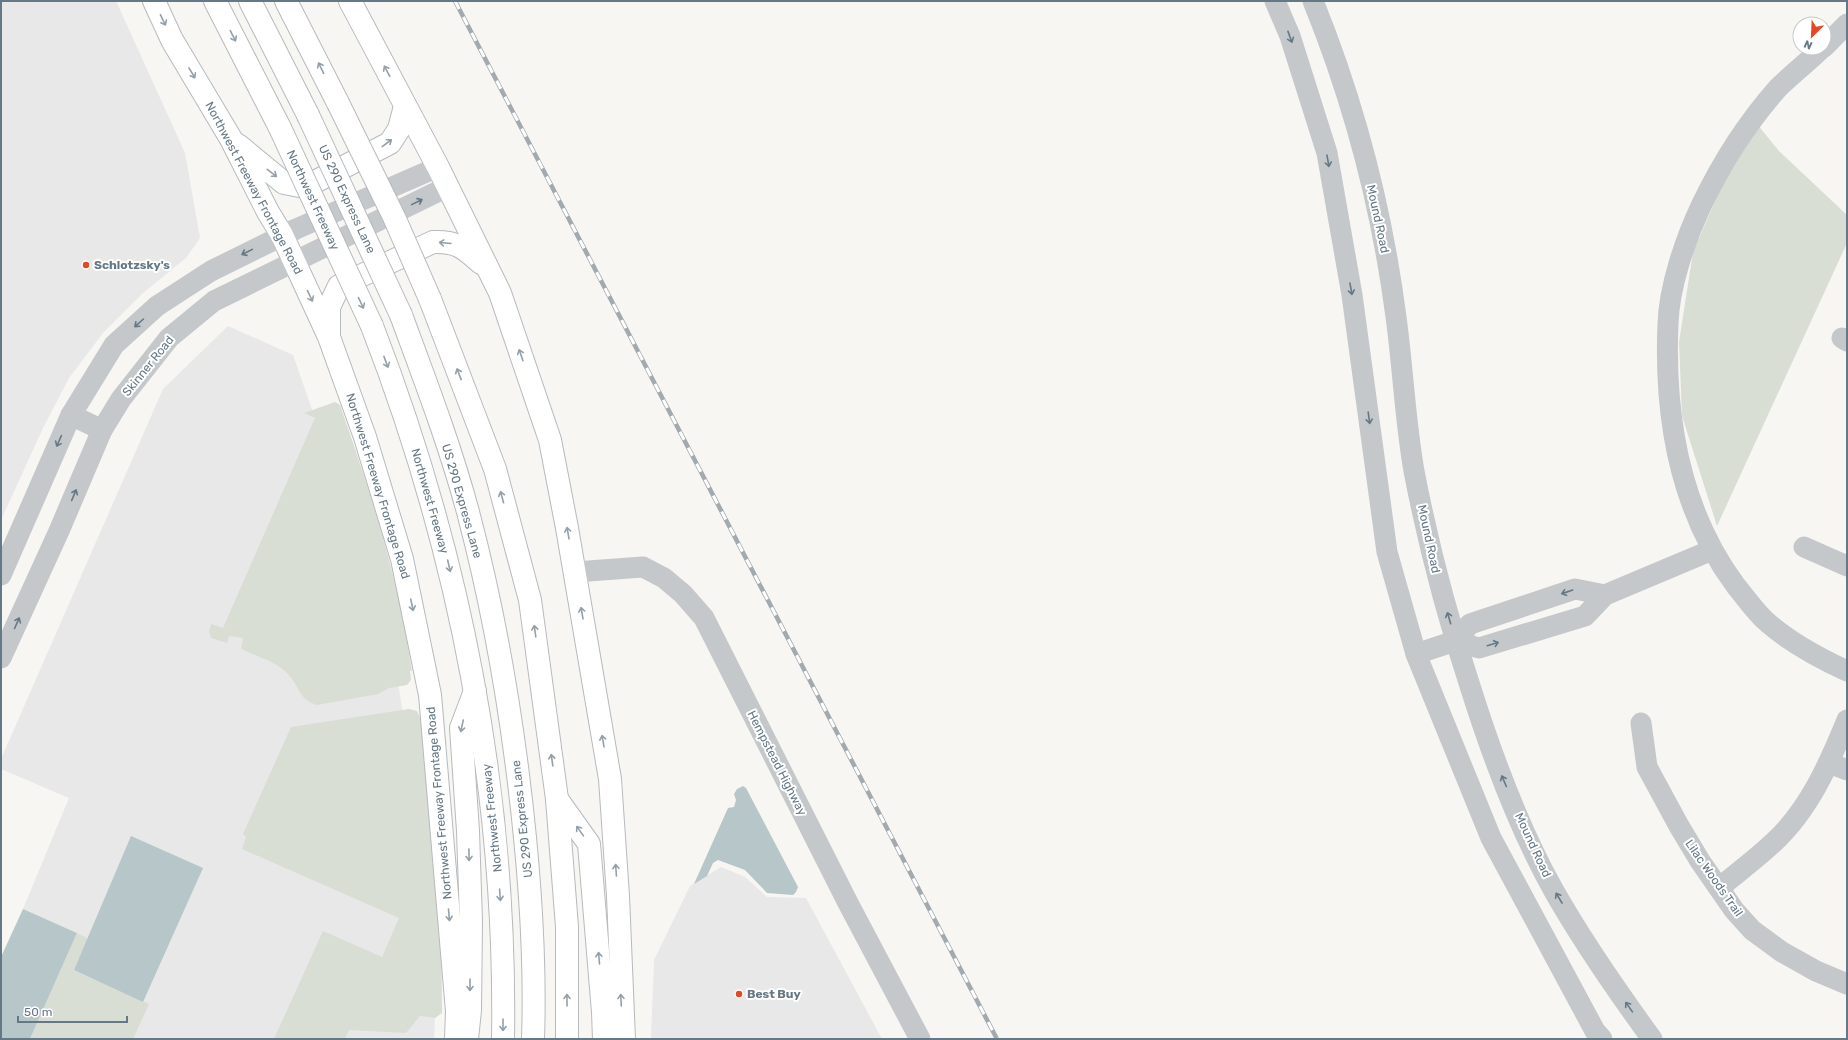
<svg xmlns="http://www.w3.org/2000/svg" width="1848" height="1040" viewBox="0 0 1848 1040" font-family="Rubik,sans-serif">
	<rect width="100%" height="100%" fill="#f7f6f3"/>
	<!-- built -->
	<g fill="#e7e8e7">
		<path d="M1,1H116L185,153L200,238L186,258L143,293L103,333L69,378L43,428L1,520Z"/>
		<path d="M228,326L293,355L315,418L396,670L417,803L422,869L349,1030L420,1016L435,1018L434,1039H30L74,970L132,836L88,938L23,909L69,798L1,769V759L163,389Z"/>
		<path d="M721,867L745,877L767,897L806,898L882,1039H651L654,960L690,886Z"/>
	</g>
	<!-- green -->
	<g fill="#d8ded4">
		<path d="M1757,124L1779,151L1847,215V243L1717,526L1682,416L1679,342L1693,252L1728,171Z"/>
		<path d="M335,402L340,405C363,471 385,537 400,605C405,627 408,649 412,671H410L411,680L407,685L389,688L378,694L317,705C298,699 300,687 288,674C277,662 256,656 241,649L243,638L229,636L227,643L211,638L209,632L211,624L223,628L315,418L304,413Z"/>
		<path d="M409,709L417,711L422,722L441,909L442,1013L435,1018L420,1016L406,1033L349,1030L345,1039H274L323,931L382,957L399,918L242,849L246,837L243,834L291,727Z"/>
		<path d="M77,933L88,938L74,970L149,1004L133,1039H30Z"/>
	</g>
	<!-- water -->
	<g fill="#b7c6c8">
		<path d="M743,786L746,788L798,887L796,892L793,895L767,893L745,870L718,860L713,863L707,876L694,884L728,808L734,807L736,800L734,794L737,789Z"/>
		<path d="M131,836L203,868L143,1002L74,970Z"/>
		<path d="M23,909L77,933L30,1039H1V957Z"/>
	</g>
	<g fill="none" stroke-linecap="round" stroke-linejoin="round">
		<!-- major casing -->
		<g stroke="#b5babd" stroke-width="24">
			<g id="major">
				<path d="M154,1L172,40L231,139L268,212L282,235L329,337L365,437L402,559L430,695L457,1011L456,1039"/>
				<path d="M350,1L438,167L500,293L550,440L567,528L610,779L618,896L624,1039"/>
				<path d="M238,145L284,183L305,187L390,143L399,129L405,106"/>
				<path d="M329,332V307L339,286L433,242C457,241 464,248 481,263"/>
			</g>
		</g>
		<!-- highway casing -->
		<g stroke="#b7babd" stroke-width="24">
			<g id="highway">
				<path d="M215,1L280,128"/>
				<path d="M250,1L308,115"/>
				<path d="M286,1L338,103"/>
				<path d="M430,299L495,469L530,600L557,799L567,927V1039"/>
				<path d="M401,315C425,380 450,445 468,512C491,599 507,687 518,775C529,863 536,951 533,1039"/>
				<path d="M372,326C460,553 507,795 503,1039"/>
				<path d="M557,799L589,844L603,1012L604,1039"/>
				<path d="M467,1039L470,1010L471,921L468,831L461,728L475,691"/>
			</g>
		</g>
		<!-- minor -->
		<g stroke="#c4c8cb" stroke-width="21">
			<path d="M1275,1L1290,36L1327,153L1352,295L1387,552L1416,654L1491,838L1595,1031L1602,1039"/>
			<path d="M1313,1C1354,102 1382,209 1396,317C1403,368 1405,420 1414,471C1428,544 1447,616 1470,686C1492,756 1518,827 1554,891C1583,942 1617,991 1652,1039"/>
			<path d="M1824,47L1847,24"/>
			<path d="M1822,48C1808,62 1792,74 1778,88C1747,123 1721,164 1701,206C1685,240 1669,287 1668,324C1664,417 1680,511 1736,586C1746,598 1756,613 1768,623C1791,643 1819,658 1847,671"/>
			<path d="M1842,338L1847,341"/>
			<path d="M71,415L102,430"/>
			<path d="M1804,547L1847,566"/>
			<path d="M575,572L643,567L664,578L683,594L704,618L848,903L920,1039"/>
			<path d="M1,575L71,415L114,345L157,306L211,271L296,229L438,167"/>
			<path d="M1455,641L1479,648L1585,616L1605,595L1712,550"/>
			<path d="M1416,654L1455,641L1470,624L1575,589L1605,595"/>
			<path d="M1,658L59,531L102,430L121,399L169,338L214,301L447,187"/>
			<path d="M1641,723L1647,767L1679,826L1700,861L1734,910L1752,930L1782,952L1816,971L1847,984"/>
			<path d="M1829,763L1847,770"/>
			<path d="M1719,888C1737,873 1756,859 1773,843C1809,810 1829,764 1847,720"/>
		</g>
		<!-- major -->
		<use href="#major" stroke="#fff" stroke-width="22"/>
		<!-- highway -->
		<use href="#highway" stroke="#fff" stroke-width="22"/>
		<!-- rail casing -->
		<g stroke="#a2aaaf" stroke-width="4.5">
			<path id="rail" d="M455,1L997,1039"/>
		</g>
		<!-- rail -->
		<use href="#rail" stroke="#fff" stroke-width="3" stroke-dasharray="9" stroke-linecap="butt"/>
		<!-- highway-bridge casing -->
		<g stroke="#b7babd" stroke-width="24" stroke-linecap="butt">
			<g id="highway-bridge">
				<path d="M338,103L394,217L430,299"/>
				<path d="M308,115L401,315"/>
				<path d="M280,128L372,326"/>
			</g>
		</g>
		<!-- highway-bridge -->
		<use href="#highway-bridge" stroke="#fff" stroke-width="22"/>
	</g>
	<!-- one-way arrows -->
	<defs><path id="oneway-shaft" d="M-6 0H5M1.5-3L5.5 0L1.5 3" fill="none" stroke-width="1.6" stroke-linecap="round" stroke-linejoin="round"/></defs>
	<g stroke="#93a0aa">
		<use href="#oneway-shaft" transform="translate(163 20) rotate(64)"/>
		<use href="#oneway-shaft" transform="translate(233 36) rotate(63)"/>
		<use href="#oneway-shaft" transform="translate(321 68) rotate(-116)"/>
		<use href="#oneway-shaft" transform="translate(387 71) rotate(-118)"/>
		<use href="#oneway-shaft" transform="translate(192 73) rotate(59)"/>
		<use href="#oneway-shaft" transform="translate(387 143) rotate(-37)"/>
		<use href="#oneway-shaft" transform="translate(272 173) rotate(38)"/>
		<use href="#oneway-shaft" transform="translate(445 243) rotate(-175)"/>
		<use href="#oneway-shaft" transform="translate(310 296) rotate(65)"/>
		<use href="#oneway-shaft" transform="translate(361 303) rotate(65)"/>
		<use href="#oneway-shaft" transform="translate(521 355) rotate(-109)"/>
		<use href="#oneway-shaft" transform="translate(386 362) rotate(70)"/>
		<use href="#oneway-shaft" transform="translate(459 374) rotate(-111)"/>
		<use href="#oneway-shaft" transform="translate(502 497) rotate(-105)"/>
		<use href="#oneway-shaft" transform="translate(568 533) rotate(-100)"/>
		<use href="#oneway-shaft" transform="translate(449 566) rotate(77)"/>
		<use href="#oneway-shaft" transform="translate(412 605) rotate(78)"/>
		<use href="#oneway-shaft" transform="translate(582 613) rotate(-100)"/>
		<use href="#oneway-shaft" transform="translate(535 631) rotate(-98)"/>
		<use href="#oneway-shaft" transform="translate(462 726) rotate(102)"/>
		<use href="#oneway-shaft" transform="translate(603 741) rotate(-100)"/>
		<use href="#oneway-shaft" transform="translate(552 760) rotate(-98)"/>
		<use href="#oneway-shaft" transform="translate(580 831) rotate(-125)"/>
		<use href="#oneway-shaft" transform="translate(469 855) rotate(89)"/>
		<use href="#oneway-shaft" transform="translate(616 870) rotate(-94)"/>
		<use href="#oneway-shaft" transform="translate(500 895) rotate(86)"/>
		<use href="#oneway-shaft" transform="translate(449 915) rotate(85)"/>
		<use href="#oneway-shaft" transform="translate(599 958) rotate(-95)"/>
		<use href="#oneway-shaft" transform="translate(470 985) rotate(90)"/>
		<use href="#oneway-shaft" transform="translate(567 1000) rotate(-90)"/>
		<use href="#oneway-shaft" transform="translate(621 1000) rotate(-93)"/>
		<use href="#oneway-shaft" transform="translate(503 1025) rotate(90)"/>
	</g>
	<g stroke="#657885">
		<use href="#oneway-shaft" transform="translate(1290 37) rotate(70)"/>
		<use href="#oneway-shaft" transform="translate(1328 161) rotate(80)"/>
		<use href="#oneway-shaft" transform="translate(417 202) rotate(-26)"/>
		<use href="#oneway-shaft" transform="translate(247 252) rotate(154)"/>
		<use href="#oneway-shaft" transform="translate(1351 289) rotate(80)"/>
		<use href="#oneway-shaft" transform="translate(139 323) rotate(138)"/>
		<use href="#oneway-shaft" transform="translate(1369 418) rotate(82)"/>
		<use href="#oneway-shaft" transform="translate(59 441) rotate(114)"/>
		<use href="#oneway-shaft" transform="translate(74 495) rotate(-67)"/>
		<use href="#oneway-shaft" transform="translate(1567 592) rotate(161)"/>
		<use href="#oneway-shaft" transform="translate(1449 618) rotate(-106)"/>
		<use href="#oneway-shaft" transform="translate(17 623) rotate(-66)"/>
		<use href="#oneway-shaft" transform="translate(1493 644) rotate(-17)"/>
		<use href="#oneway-shaft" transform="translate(1504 781) rotate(-113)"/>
		<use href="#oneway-shaft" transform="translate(1559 898) rotate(-121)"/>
		<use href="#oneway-shaft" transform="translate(1629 1007) rotate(-125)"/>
	</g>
	<!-- markers -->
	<g fill="#e74723" stroke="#fff" stroke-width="1.5">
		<circle cx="86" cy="265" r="4"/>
		<circle cx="739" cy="994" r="4"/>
	</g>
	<g text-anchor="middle" stroke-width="4" stroke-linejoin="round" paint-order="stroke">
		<!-- street labels -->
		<g font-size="12" fill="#657885" stroke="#fff">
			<text transform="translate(254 188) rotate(62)" y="4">Northwest Freeway Frontage Road</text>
			<text transform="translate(347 199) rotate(65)" y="4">US 290 Express Lane</text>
			<text transform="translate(313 200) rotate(65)" y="4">Northwest Freeway</text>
			<text transform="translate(1378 219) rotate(78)" y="4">Mound Road</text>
			<text transform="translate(148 366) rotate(-51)" y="4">Skinner Road</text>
			<text transform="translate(378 486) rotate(73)" y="4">Northwest Freeway Frontage Road</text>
			<text transform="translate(430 501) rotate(74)" y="4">Northwest Freeway</text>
			<text transform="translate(462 501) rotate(74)" y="4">US 290 Express Lane</text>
			<text transform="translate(1429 539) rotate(78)" y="4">Mound Road</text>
			<text transform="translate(777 763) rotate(63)" y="4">Hempstead Highway</text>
			<text transform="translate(439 803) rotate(-95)" y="4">Northwest Freeway Frontage Road</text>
			<text transform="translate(492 818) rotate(-96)" y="4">Northwest Freeway</text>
			<text transform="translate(522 819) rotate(-96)" y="4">US 290 Express Lane</text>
			<text transform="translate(1533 845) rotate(65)" y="4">Mound Road</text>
			<text transform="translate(1714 878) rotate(55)" y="4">Lilac Woods Trail</text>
		</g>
		<!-- poi labels -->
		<g font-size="12" font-weight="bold" fill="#657885" stroke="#fff" text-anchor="start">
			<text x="94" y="269">Schlotzsky's</text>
			<text x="747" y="998">Best Buy</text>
		</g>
	</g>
	<!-- border -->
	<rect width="1848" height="1040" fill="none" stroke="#657885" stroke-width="4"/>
	<!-- north arrow -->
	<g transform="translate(1812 36) rotate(204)"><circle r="19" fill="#ffffff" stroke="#c1c9ce"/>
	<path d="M0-3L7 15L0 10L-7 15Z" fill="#e74723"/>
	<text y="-6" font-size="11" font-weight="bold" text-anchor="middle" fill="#657885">N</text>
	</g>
	<!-- scale -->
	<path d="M18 1016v6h109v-6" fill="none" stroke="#657885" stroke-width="2"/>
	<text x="24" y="1016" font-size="12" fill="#657885" stroke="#ffffff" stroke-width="3" paint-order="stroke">50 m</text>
</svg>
